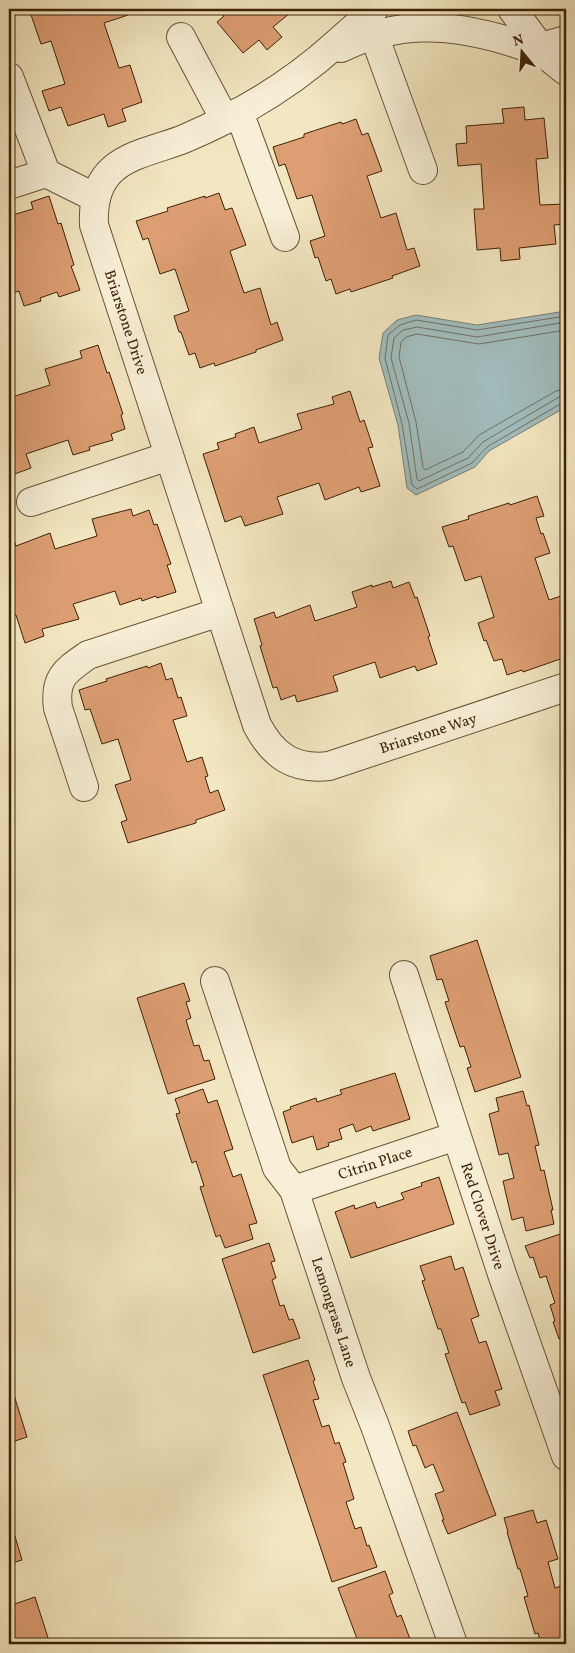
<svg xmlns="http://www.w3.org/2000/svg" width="575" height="1653" viewBox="0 0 575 1653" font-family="Vollkorn,serif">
	<rect width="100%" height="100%" fill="#f3e7c1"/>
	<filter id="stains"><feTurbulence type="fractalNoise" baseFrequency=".004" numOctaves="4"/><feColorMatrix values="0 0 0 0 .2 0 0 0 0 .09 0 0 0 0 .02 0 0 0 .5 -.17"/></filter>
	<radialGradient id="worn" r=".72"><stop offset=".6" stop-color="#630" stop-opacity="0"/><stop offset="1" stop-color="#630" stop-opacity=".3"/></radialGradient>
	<!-- water -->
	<path fill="#a1bdbd" stroke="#797f74" d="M566,311V407L489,451L475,467L416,495L407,488L398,425L379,358L383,333L397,320L416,315L477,325Z"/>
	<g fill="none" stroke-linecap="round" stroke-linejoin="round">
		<!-- shore -->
		<g stroke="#707062" stroke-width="1">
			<path d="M566,316L477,330L416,320L400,325L388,335L385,358L402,424L412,485L417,489L472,463L487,447L562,403L566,402"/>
			<path d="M566,322L477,337L417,327L403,330L394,338L391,358L409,423L417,479L419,481L468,458L483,442L559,397L566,396"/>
			<path d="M566,330L479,344L417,334L406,337L401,342L399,357L416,422L423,467L425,470L463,452L479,435L556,391L566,389"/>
		</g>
	</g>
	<!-- building -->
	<g fill="#dd9e73" stroke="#3e2207">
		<path d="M29,9H126L128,15L104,23L119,68L130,65L142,102L122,109L126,121L108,127L104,114L68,126L61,107L49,111L42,91L65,84L51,41L41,44Z"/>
		<path d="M218,9H295L273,27L282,37L267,50L259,40L243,53L217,22L224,16Z"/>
		<path d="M524,107L525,120L544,118L548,158L536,159L540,205L565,204L566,224L554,225L556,244L519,248L520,259L501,261L500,248L477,250L474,209H484L481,164L458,166L456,144L467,143L466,126L504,123L502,109Z"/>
		<path d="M356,119L362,135L368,133L382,171L367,176L381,218L396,213L407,250L414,248L420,266L392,276L393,278L351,292L350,289L336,294L331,279L326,281L318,257L315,258L310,241L325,236L312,195L297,199L285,164L279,166L273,147L304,137V134L341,122L342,124Z"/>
		<path d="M219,193L225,210L232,208L246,245L230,251L244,293L260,288L271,325L277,322L283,340L256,350V352L215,366L214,363L200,368L195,353L189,355L181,332H179L174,316L189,311L175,269L160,274L148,238L143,240L136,221L168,211L167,208L205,196V198Z"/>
		<path d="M49,196L58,224L61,223L74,265L71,266L80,290L59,297L57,292L40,298L41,301L24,306L19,291L9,294V216L33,209L31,202Z"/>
		<path d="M98,345L107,373L109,372L123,414L121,415L125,429L111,434L113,440L89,447L90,450L73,455L68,440L26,454L31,468L9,476V398L50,385L45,369L82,358L80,351Z"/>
		<path d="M350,391L360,422L364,420L373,447L368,448L380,486L361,492L359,487L325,500L319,483L277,497L283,514L245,526L241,516L225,522L203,454L219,449L217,443L236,437L235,434L254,427L259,443L302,429L297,414L334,404L332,397Z"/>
		<path d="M537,496L544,516L536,518L541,534L543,533L550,553L535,558L549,600L564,595L566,601V657L523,672L522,670L507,675L502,659L494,661L486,640L484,641L478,623L494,617L481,576L465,581L453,546L449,547L442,527L469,519L468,516L509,503L510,505Z"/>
		<path d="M131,509L133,516L149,510L154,525L157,524L171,564L167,565L176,592L157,598L156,596L142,601L141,598L120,605L115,591L73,604L79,619L42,629L44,636L25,643L16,615L13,616L9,604V542L14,540L16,546L50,533L55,549L97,536L92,519Z"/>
		<path d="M391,581L393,588L409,582L415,598L417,597L430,636L428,637L437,664L417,671L415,666L380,678L375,662L333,676L338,691L297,702L295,695L281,700L277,687L273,688L260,646L262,645L254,619L274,612L276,618L310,605L315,621L357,607L352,592L372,585V587Z"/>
		<path d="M161,663L166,680L172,678L178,698L181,697L187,716L173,720L187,762L202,757L208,776L205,777L210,793L218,790L225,810L196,820V823L128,843L121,822L127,820L115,785L131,780L118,739L102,744L90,709L85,710L79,690L107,681L106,679L147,666L148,668Z"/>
		<path d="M477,940L521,1077L475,1092L467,1068L471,1067L464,1046L460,1047L445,1002L449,1001L442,979L437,980L430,956Z"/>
		<path d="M184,983L190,1001L186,1002L191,1018L186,1020L194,1046L199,1045L204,1061L209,1060L215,1079L168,1094L137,998Z"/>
		<path d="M395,1073L410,1119L373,1131L371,1126L356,1132L353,1124L339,1129L342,1139L328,1143L329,1146L317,1150L313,1136L292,1143L283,1112L291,1109L290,1107L316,1098L317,1102L342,1094L340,1090Z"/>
		<path d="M203,1089L208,1103L217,1100L233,1149L224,1152L233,1177L241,1174L257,1223L249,1225L253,1239L225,1248L220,1235L216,1237L200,1187L204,1186L196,1161L192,1163L176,1114L180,1113L175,1099Z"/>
		<path d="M523,1091L527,1106L529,1105L539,1145L535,1146L541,1171L544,1170L553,1210H551L554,1224L526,1231L523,1217L512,1220L503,1181L514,1178L508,1153L499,1155L489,1114L499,1111L496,1098Z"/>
		<path d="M439,1177L454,1224L351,1258L335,1212L354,1205L355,1209L375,1202L377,1208L404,1199L401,1193L422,1186L421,1183Z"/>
		<path d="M566,1232V1337L559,1339L553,1322L555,1321L550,1305L555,1303L546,1276L540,1278L533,1257L530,1258L525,1246Z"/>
		<path d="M269,1243L275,1261L271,1262L276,1278L272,1280L280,1306L284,1305L289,1320L293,1319L300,1338L253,1353L222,1259Z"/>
		<path d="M451,1256L455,1270L463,1267L479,1316L471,1319L479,1343L486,1341L502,1389L495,1391L500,1405L470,1415L465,1402L462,1403L445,1354L449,1353L441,1329H438L422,1281L425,1280L420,1266Z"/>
		<path d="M308,1360L315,1380L313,1381L319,1399L313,1400L322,1427L329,1425L335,1444L339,1442L346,1462L343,1463L354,1499L346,1502L355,1529L361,1527L367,1546L369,1545L377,1567L332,1582L263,1375Z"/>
		<path d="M566,1364V1386L560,1366Z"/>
		<path d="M9,1379L27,1437L9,1443Z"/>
		<path d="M457,1412L496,1515L448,1534L442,1520H444L435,1494L444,1491L433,1464L425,1468L416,1445L413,1446L408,1431Z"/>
		<path d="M533,1510L537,1523L546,1520L558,1559L548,1562L555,1588L564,1585L566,1594V1642L560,1644H541L538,1633L535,1634L524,1597L528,1596L520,1569H518L507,1532H508L504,1518Z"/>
		<path d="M9,1516L22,1560L9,1564Z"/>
		<path d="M385,1571L393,1593L389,1595L397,1617L401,1615L410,1639L397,1644H359L338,1588Z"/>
		<path d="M35,1597L50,1644H14L12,1638L9,1639V1606Z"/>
	</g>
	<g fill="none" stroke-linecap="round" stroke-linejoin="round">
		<!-- minor casing -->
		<g stroke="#6b5336" stroke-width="30">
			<g id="minor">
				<path d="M374,9C363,21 350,31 337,43C293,83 242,114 186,138C163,148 133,152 113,169C97,183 93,205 94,225L257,725C273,756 294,770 329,766L566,687"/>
				<path d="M512,9L546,55"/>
				<path d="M374,35L423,170"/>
				<path d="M181,37L225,120"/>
				<path d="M541,47L566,40"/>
				<path d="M341,48C397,21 447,23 505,40C518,44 537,50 548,57C554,61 560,67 566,71"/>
				<path d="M9,77L46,173L96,198"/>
				<path d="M239,112L285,237"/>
				<path d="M9,185L46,173"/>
				<path d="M31,502L169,456"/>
				<path d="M84,787L58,708C54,678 65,671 88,655L220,612"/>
				<path d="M404,975L502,1274L566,1456"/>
				<path d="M215,981L277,1168L294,1190L356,1378L375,1426L453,1644"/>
				<path d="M294,1190L456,1136"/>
			</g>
		</g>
		<!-- minor -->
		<use href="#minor" stroke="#f7efd7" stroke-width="28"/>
	</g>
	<g text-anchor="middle" stroke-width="5" stroke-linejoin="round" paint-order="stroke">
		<!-- street labels -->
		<g font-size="15" fill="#3e2207" stroke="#f7efd7">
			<text transform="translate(126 322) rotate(72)" y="5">Briarstone Drive</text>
			<text transform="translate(428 733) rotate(-18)" y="5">Briarstone Way</text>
			<text transform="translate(375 1163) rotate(-18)" y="5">Citrin Place</text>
			<text transform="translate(483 1216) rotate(72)" y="5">Red Clover Drive</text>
			<text transform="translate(334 1312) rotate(72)" y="5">Lemongrass Lane</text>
		</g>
	</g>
	<!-- margin -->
	<rect width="575" height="1653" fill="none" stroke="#f3e7c1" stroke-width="30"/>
	<rect x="10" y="10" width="555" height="1633" fill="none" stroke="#3e2207" stroke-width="2.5"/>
	<rect x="15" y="15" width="545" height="1623" fill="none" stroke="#3e2207"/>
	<!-- north arrow -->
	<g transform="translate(522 52) rotate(342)" stroke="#f7efd7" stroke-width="4" paint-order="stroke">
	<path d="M0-4L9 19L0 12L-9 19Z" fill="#3e2207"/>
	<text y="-8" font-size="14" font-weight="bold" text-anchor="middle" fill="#3e2207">N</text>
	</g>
	<rect width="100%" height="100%" filter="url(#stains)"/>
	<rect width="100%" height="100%" fill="url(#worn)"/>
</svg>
